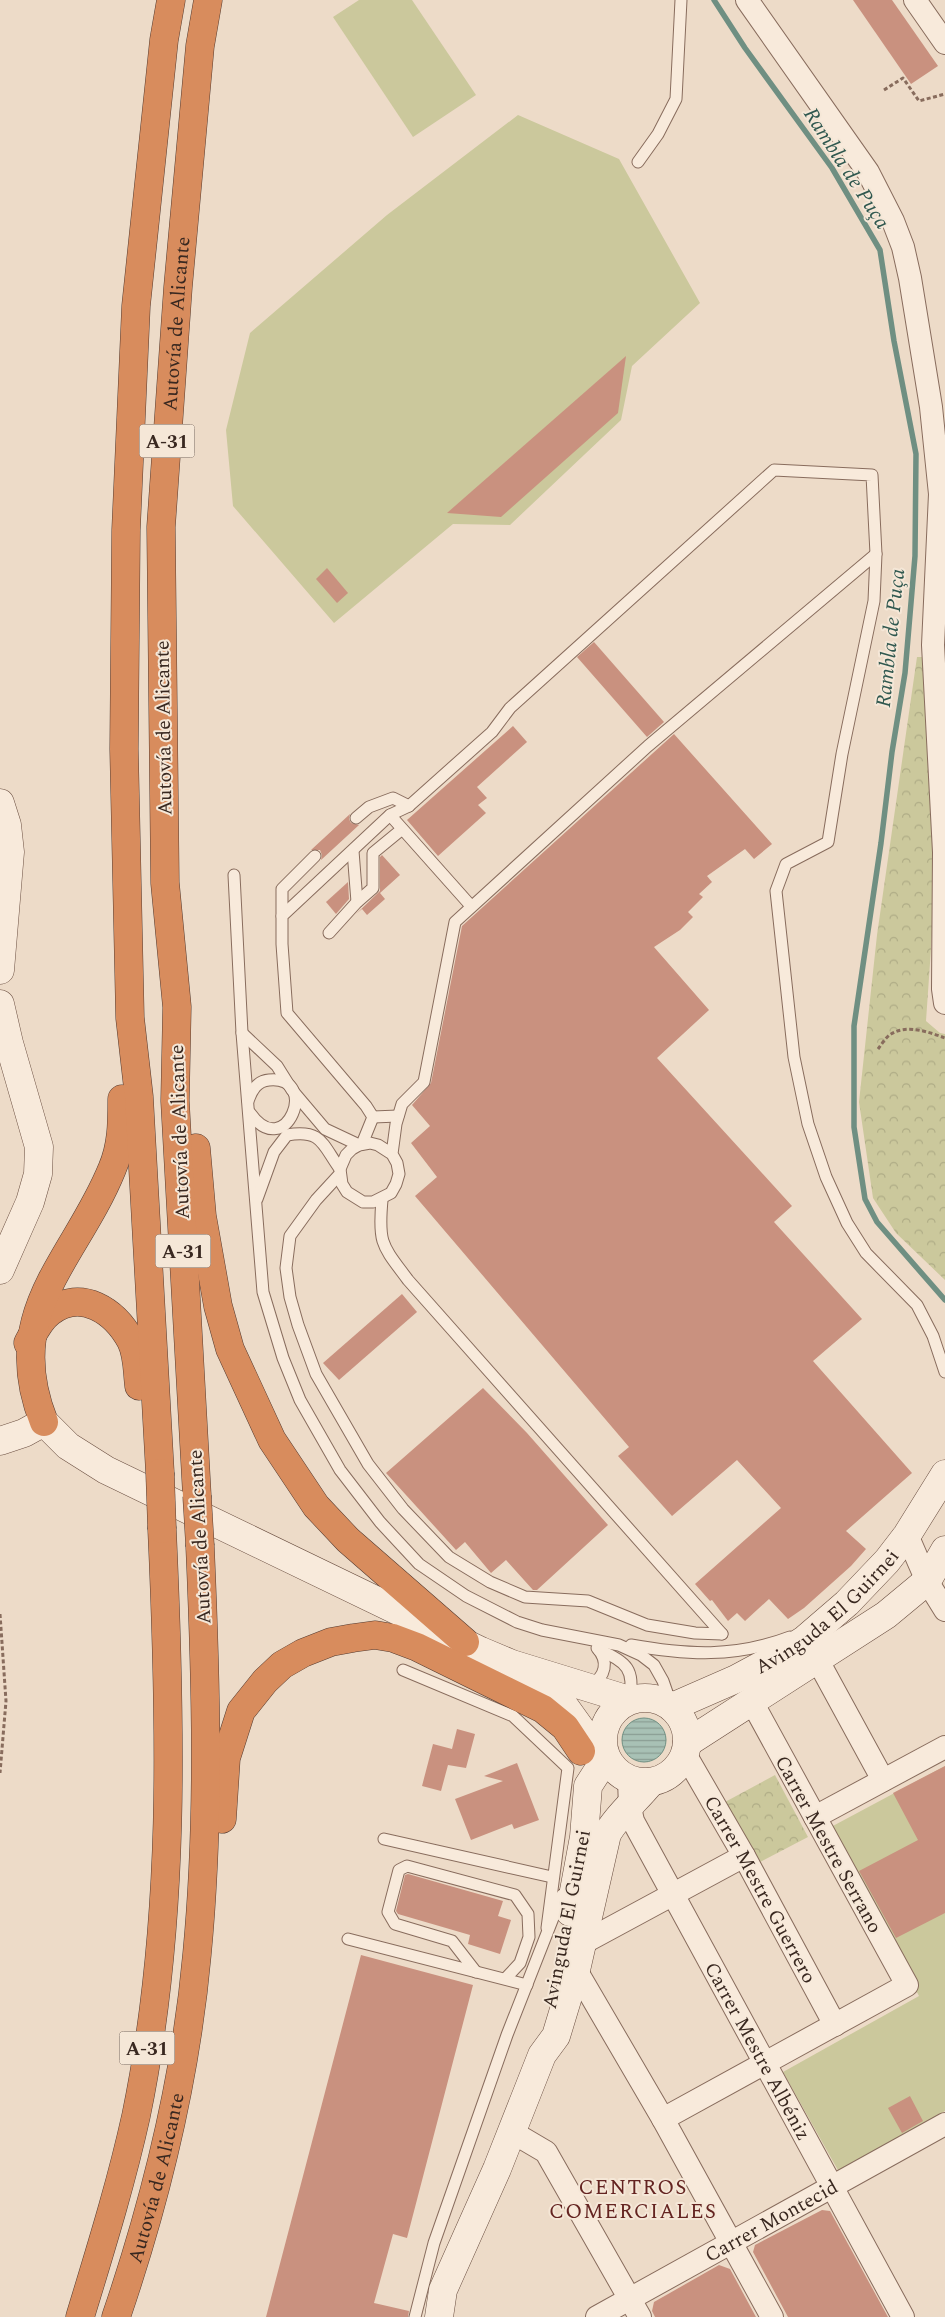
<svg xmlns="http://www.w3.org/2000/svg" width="945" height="2317" viewBox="0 0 945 2317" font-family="Spectral,serif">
	<defs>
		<pattern id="forest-crowns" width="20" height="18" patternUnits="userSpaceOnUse" patternTransform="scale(1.25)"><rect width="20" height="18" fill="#cbc89c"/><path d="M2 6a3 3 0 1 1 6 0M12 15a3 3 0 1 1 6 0" fill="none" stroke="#afac86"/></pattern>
		<pattern id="water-rules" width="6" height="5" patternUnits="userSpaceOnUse" patternTransform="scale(1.25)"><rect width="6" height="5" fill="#a8c1b5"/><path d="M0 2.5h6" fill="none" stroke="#8a9d93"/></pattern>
	</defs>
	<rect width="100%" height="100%" fill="#eddbc8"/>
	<!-- forest -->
	<g fill="url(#forest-crowns)">
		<path d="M917,657H929L935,891L926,1021L940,1033L945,1034V1280L896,1233L873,1198L859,1102L877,935Z"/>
		<path d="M775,1775L808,1837L758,1863L725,1802Z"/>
	</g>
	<!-- pitch -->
	<g fill="#cbc89c">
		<path d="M359,0H412L476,95L413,137L333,17Z"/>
		<path d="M518,115L619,159L700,303L632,366L621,420L510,525L453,524L334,623L233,506L226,430L250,333L387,215Z"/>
		<path d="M945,1766V2111L839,2172L783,2072L919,1996L831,1827Z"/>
	</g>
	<!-- water -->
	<circle fill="url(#water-rules)" stroke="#6f8f82" cx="644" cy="1740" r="22"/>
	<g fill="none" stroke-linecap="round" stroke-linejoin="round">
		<!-- stream -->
		<path stroke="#6f8f82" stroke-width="5.5" d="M714,0L745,48L832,168L880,250L894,341L916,454L915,556L905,673L892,752L881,843L854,1026V1127L865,1199L877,1222L945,1300"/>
	</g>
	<!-- building -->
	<g fill="#c9917f">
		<path d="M853,0H892L938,66L911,84Z"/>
		<path d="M626,356L618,413L501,517L447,513Z"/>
		<path d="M327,568L348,593L337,603L316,579Z"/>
		<path d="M594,642L664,722L647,737L577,657Z"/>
		<path d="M513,726L527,742L477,787L487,798L478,805L486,813L438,856L407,820Z"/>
		<path d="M674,734L772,844L754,859L745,849L707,876L712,882L699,894L703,897L688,912L693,917L680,930L654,947L709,1010L657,1058L792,1206L774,1222L862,1319L813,1361L912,1473L846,1531L866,1549L851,1566L804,1608L788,1619L769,1599L745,1621L737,1613L728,1621L712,1600L710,1601L695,1584L781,1508L737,1460L672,1516L618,1456L629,1447L415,1196L437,1177L411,1143L430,1126L412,1105L431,1083L462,926Z"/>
		<path d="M350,814L349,819L351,823L359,825L321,860L322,855L320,850H311Z"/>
		<path d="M382,855L400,875L380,893L385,899L367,915L362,909L356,914L380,891V857Z"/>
		<path d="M348,882L349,899L336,914L326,902Z"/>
		<path d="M402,1294L417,1312L339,1380L323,1363Z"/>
		<path d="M483,1388L527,1433L608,1525L537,1590H533L506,1560L491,1573L465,1542L456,1550L386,1473Z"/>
		<path d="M457,1729L475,1734L466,1768L448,1765L441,1791L422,1786L433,1744L452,1749Z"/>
		<path d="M517,1763L539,1820L514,1829L512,1824L471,1840L455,1799L503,1781L484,1776Z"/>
		<path d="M945,1766V1913L896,1938L859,1871L918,1840L893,1793Z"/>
		<path d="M408,1874L503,1901L498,1916L511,1920L500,1954L468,1944L470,1935L398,1914L396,1911L405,1875Z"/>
		<path d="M361,1955L473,1985L407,2238L393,2234L374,2303L409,2311L408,2317H266Z"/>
		<path d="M910,2096L923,2121L902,2133L888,2108Z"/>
		<path d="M822,2210L830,2211L888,2317H788L753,2252L755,2245Z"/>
		<path d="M719,2265L730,2269L756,2317H655L652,2311L654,2302Z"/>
	</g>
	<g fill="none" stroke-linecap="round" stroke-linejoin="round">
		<!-- lane casing -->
		<g stroke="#886c5d" stroke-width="13">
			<g id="lane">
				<path d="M638,162L658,134L676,99L681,0"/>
				<path d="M390,815L471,906"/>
				<path d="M356,818L369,807L393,798L409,806"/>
				<path d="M353,851L357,902"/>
				<path d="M234,875L242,1033L263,1292L283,1358L300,1400L340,1470L380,1522L419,1564L466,1596L517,1622L542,1630L619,1645L641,1655L654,1665L663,1681L672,1707"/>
				<path d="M282,916V889L315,856"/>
				<path d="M329,933L357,902L373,888V853L401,830"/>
				<path d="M242,1033L277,1066L292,1090L325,1129L359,1145"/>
				<path d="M248,1101C252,1090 257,1081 269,1080C321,1075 286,1164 250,1113"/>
				<path d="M373,1117L398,1116"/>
				<path d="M362,1144L373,1117L366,1106L287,1013L282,944V916L390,815L409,806L492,732L510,708L774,470L872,475L876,554L874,601L842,754L828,842L786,864L776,891L794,1057L808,1124L826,1177L847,1223L866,1253L917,1305L933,1336L945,1372"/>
				<path d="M392,1154L378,1145L370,1143L359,1145L352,1149L346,1155L340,1169L342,1184L347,1192L363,1202H373L391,1193L396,1184L399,1174L397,1163L392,1154L396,1124L402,1104L424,1082L455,922L648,746L876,554"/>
				<path d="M339,1175L316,1200L290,1236L286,1268L290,1297L298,1325L316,1374L368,1464L403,1509L449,1557L490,1582L525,1597L588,1601L647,1625L695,1633L722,1634"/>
				<path d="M257,1199L274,1152L287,1135C322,1129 322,1144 340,1169"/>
				<path d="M382,1200C378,1244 382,1245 408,1280L722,1634"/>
				<path d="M631,1645C687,1655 735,1658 790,1637"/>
				<path d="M599,1650C626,1661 636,1670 629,1700"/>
				<path d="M403,1670L513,1716L568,1768L547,1928"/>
				<path d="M590,1685C606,1677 609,1661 597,1648"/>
				<path d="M384,1839L552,1877"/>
				<path d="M348,1939L527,1985"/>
				<path d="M476,1972L452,1941L395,1924L388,1912L399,1870L407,1866L515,1895L528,1914L529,1937L520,1963L506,1978"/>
				<path d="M415,2317L434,2243L507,2035L562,1895"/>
			</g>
		</g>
		<!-- street casing -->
		<g stroke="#886c5d" stroke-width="24">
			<g id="street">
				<path d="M747,0L868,172L893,221L903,247L910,278L931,407L940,494L933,645L944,852L943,989L945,1003"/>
				<path d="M915,0L945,43"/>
				<path d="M907,1535L927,1581L945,1610"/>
				<path d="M817,1659L883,1780"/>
				<path id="s1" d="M685,1754L744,1856L835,2025"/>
				<path id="s2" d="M629,1779L630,1807L633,1821L903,2317"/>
				<path d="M815,1817L945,1747"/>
				<path d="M581,1944L744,1856"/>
				<path d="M576,1970L663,2119L772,2317"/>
				<path d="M663,2119L907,1985L752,1702"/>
				<path d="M512,2132L546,2152L640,2317"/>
				<path id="s3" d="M597,2317L945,2124"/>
			</g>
		</g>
		<!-- secondary casing -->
		<g stroke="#6a4e40" stroke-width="29">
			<g id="secondary">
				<path d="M0,803L7,825L10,852L0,970"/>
				<path d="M0,1004L9,1043L39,1147L38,1174L30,1202L0,1270"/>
				<path d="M0,1441L24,1433L44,1422L68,1446L106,1470L481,1651L512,1664L629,1700"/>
				<path d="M525,1673L560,1700L583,1732L595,1738"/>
				<circle cx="645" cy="1740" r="42"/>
				<path id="s4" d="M672,1707L736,1679L779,1656L804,1640L847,1603L887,1561L907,1535L945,1474"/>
				<path d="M687,1743L886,1615L927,1581L945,1550"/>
				<path d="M570,1912L584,1837L588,1786L606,1758"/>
				<path d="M439,2317L443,2290L497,2169L542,2055L556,2036L576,1970L607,1834C618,1814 637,1800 651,1782"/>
			</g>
		</g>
		<!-- highway casing -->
		<g stroke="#563c31" stroke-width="29">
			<g id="highway">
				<path d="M196,1148L202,1216L218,1306L230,1349L272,1440L316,1506L348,1540L465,1642"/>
				<path d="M28,1343C34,1332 40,1319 50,1312C81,1288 115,1311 131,1341C138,1355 137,1371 139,1386"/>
				<path d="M44,1422C0,1312 75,1260 112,1169C122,1146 122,1123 122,1099"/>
				<path d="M160,1473L139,1097L130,1018L124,749L126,530L136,306L164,40L171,0"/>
				<path id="s5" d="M197,1496L175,1101L177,1007L165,883L161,527L178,287L200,46L208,0"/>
				<path d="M222,1819L226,1758L241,1711L265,1681L282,1665L303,1653L331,1642L353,1638L375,1635L393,1638L417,1647L543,1709L565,1727L581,1751"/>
				<path d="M80,2317C100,2251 121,2184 136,2116C176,1923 171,1725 162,1529"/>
				<path id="s6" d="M116,2317C156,2200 186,2077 197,1954C210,1818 206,1682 200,1546"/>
			</g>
		</g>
		<!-- path -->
		<g stroke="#886c5d" stroke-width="3" stroke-dasharray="4 2.5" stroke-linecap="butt">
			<path d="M884,90L903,78L919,101L945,94"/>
			<path d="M878,1049C881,1045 886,1037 891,1034C907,1024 929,1032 945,1038"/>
			<path d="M0,1614L6,1701L0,1773"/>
		</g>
		<!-- lane -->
		<use href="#lane" stroke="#f8eadb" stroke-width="11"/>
		<!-- street -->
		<use href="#street" stroke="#f8eadb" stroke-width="22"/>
		<!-- secondary -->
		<use href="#secondary" stroke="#f8eadb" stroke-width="28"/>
		<!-- highway -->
		<use href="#highway" stroke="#d88c5d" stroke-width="28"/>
		<!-- highway-bridge casing -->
		<g stroke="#563c31" stroke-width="29" stroke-linecap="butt">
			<g id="highway-bridge">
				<path d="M160,1473L162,1529"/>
				<path d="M197,1496L200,1546"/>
			</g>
		</g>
		<!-- highway-bridge -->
		<use href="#highway-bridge" stroke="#d88c5d" stroke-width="28"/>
	</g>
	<g text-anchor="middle" stroke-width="4" stroke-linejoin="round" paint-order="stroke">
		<!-- shield labels -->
		<g fill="#f5e7d7" stroke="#716157" stroke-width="1">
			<rect x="139.5" y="424.5" width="55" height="33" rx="4"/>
			<rect x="155.5" y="1234.5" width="55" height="33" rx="4"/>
			<rect x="119.5" y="2031.5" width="55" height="33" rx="4"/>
		</g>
		<g font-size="19" font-weight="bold" fill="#392820">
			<text x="167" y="448">A-31</text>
			<text x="183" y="1258">A-31</text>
			<text x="147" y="2055">A-31</text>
		</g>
		<!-- street labels -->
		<g font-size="20" fill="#392820" stroke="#f5e7d7">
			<text dy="7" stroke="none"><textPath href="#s5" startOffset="1174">Autovía de Alicante</textPath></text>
			<text transform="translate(163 728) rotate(-91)" y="7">Autovía de Alicante</text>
			<text transform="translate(179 1132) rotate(-92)" y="7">Autovía de Alicante</text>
			<text transform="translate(199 1537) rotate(-93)" y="7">Autovía de Alicante</text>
			<text dy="7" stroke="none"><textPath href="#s4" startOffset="184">Avinguda El Guirnei</textPath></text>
			<text transform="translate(829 1844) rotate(61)" y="7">Carrer Mestre Serrano</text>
			<text dy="7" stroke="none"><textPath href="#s1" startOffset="155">Carrer Mestre Guerrero</textPath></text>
			<text transform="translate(566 1919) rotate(-79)" y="7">Avinguda El Guirnei</text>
			<text dy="7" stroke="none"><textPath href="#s2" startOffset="304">Carrer Mestre Albéniz</textPath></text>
			<text dy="7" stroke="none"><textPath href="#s6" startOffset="145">Autovía de Alicante</textPath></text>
			<text dy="7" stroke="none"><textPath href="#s3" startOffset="199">Carrer Montecid</textPath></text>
		</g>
		<!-- water labels -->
		<g font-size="21" font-style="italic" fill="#30584f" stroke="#f5e7d7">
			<text transform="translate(847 168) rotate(57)" y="7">Rambla de Puça</text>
			<text transform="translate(890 638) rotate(-84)" y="7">Rambla de Puça</text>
		</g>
		<!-- neighbourhood labels -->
		<g font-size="21" letter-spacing="1" fill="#642421" stroke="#f5e7d7">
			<text x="633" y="2194">CENTROS<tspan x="633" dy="24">COMERCIALES</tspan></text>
		</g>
	</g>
</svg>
